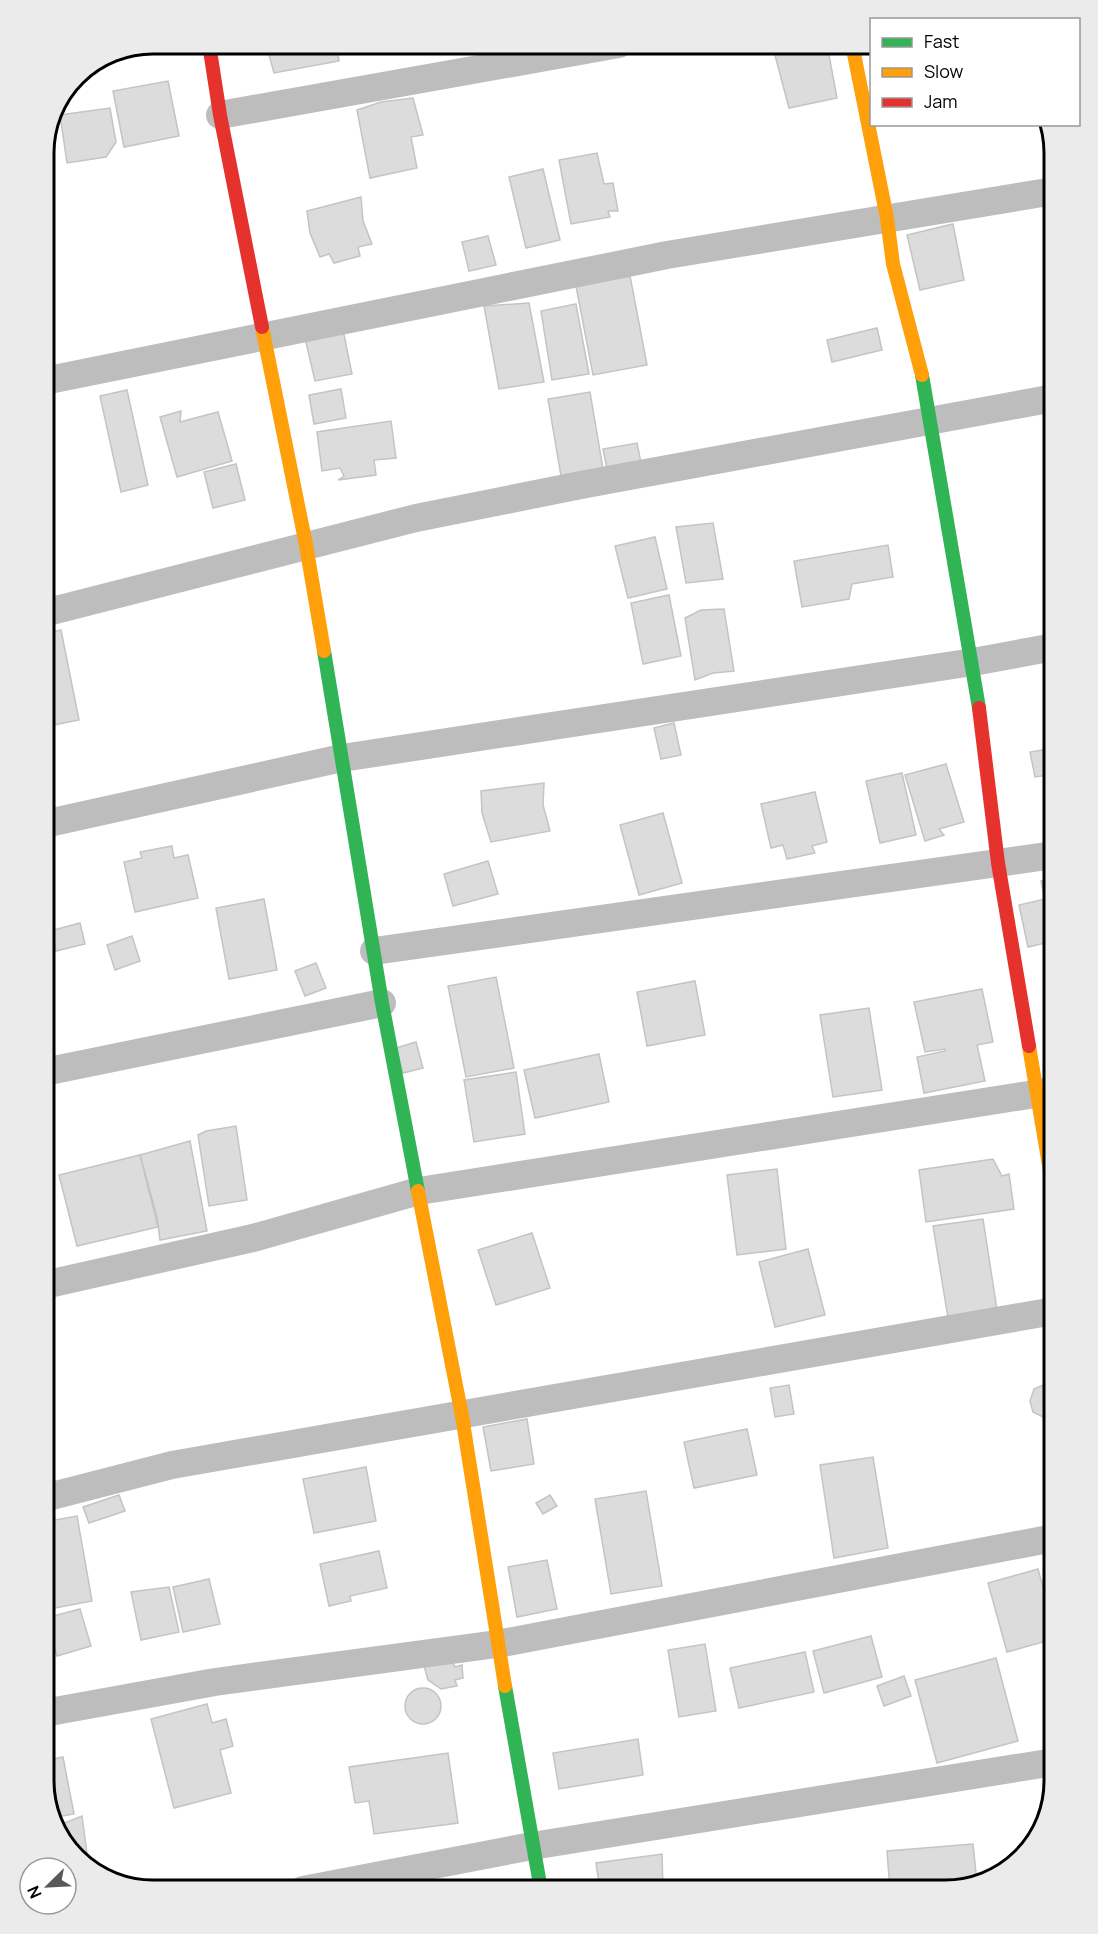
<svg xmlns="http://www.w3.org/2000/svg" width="1098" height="1934" viewBox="0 0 1098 1934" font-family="Manrope,sans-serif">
	<rect width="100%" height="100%" fill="#fff"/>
	<!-- building -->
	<g fill="#dcdcdc" stroke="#c4c4c4" stroke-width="1.5">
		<path d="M266,44H336L339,61L274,73Z"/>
		<path d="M772,44H827L837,98L789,108Z"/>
		<path d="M168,81L179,136L124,147L113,91Z"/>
		<path d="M413,98L423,135L411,137L417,168L370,178L357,110L381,102Z"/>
		<path d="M110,108L116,142L106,157L67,163L60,115Z"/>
		<path d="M597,153L604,184L613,183L618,211H608L610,217L571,224L559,160Z"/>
		<path d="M543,169L560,240L526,248L509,177Z"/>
		<path d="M361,197L363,221L372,244L358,247L360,256L334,263L329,254L320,257L310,233L307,211Z"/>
		<path d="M953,224L964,280L920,290L907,235Z"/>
		<path d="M488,236L496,265L469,271L462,242Z"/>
		<path d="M630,276L647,365L593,375L576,286Z"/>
		<path d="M529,303L544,382L499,389L484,306Z"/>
		<path d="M576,304L589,374L552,380L541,311Z"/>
		<path d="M877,328L882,350L832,362L827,340Z"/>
		<path d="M343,330L352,374L315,381L305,338Z"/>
		<path d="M341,389L346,418L314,424L309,395Z"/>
		<path d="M127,390L148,485L121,492L100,396Z"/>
		<path d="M590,392L603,469L561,476L548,399Z"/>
		<path d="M181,411L180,422L218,412L232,461L177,477L160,417Z"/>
		<path d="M391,421L396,458L374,460L376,475L338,480L344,476L340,468L322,471L317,432Z"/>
		<path d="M637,443L642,468L608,474L603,449Z"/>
		<path d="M236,464L245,500L213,508L204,472Z"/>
		<path d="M713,523L723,579L686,583L676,527Z"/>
		<path d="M655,537L667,589L628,598L615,546Z"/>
		<path d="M888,545L893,577L852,584L849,599L802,607L794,561Z"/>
		<path d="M669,595L681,656L643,664L631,603Z"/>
		<path d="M724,609L734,671L713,673L695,680L685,618L701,610Z"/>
		<path d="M61,630L79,720L44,727V634Z"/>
		<path d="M674,723L681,755L661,759L654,728Z"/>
		<path d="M1054,748V805L1048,775L1035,777L1030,752Z"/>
		<path d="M946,764L964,822L939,829L944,835L925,841L905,775Z"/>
		<path d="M902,773L916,835L880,843L866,781Z"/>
		<path d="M544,783L543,805L550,831L491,842L482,813L481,791Z"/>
		<path d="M815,792L827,842L812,846L815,853L787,859L783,845L771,848L761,804Z"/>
		<path d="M663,813L682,883L639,895L620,825Z"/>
		<path d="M172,846L174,858L188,855L198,898L135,912L124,862L142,858L140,852Z"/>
		<path d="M488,861L498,894L453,906L444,874Z"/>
		<path d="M1054,878V941L1028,947L1019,905L1045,899L1041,881Z"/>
		<path d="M264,899L277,970L229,979L216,908Z"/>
		<path d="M80,923L85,944L56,951L50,931Z"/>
		<path d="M132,936L140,961L115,970L107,945Z"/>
		<path d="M316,963L326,988L305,996L295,971Z"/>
		<path d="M496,977L514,1068L466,1077L448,986Z"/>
		<path d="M695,981L705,1035L647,1046L637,992Z"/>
		<path d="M982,989L993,1042L977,1045L985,1081L924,1093L917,1057L945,1051V1049L925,1052L914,1002Z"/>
		<path d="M869,1008L882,1090L833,1097L820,1015Z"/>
		<path d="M416,1042L423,1068L403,1073L396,1048Z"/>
		<path d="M599,1054L609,1102L535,1118L524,1070Z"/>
		<path d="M516,1072L525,1134L474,1142L464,1080Z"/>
		<path d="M236,1126L247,1200L209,1206L198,1135L206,1131Z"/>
		<path d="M190,1141L207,1231L160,1240L157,1217L140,1155Z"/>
		<path d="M140,1155L158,1227L77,1246L59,1175Z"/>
		<path d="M993,1159L1002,1176L1009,1174L1014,1209L926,1222L919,1170Z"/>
		<path d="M777,1169L786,1249L737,1255L727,1175Z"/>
		<path d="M983,1219L997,1310L948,1318L933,1226Z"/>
		<path d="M532,1233L550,1288L496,1305L478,1250Z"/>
		<path d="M808,1249L825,1315L775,1327L759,1262Z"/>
		<path d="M1050,1382L1054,1383V1419L1049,1420L1033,1412L1030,1401L1034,1389Z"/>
		<path d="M789,1385L794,1414L775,1417L770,1388Z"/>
		<path d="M527,1419L534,1464L491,1471L483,1427Z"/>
		<path d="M747,1429L757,1475L694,1488L684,1442Z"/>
		<path d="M873,1457L888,1548L834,1558L820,1465Z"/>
		<path d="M366,1467L376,1521L314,1533L303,1479Z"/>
		<path d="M646,1491L662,1586L611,1594L595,1499Z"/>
		<path d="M119,1495L125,1511L89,1523L83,1507Z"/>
		<path d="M550,1495L557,1506L543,1514L536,1503Z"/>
		<path d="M77,1516L92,1601L44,1610V1522Z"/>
		<path d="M379,1551L387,1588L350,1596L351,1601L329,1606L320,1564Z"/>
		<path d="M547,1560L557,1609L517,1617L508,1567Z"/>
		<path d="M1038,1569L1054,1626V1639L1007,1652L988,1583Z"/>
		<path d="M209,1579L220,1624L183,1632L173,1587Z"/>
		<path d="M169,1587L179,1632L141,1640L131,1592Z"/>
		<path d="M80,1609L91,1646L57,1656L46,1618Z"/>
		<path d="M871,1636L882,1677L824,1693L813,1651Z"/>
		<path d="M705,1644L716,1711L679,1717L668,1650Z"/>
		<path d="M805,1652L814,1692L739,1708L730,1668Z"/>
		<path d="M996,1658L1018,1741L937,1763L915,1680Z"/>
		<path d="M452,1660L455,1667L462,1665L463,1678L455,1680L457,1686L441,1689L428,1680L423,1662Z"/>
		<path d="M904,1676L911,1696L884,1706L877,1686Z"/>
		<circle cx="423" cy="1706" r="18"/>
		<path d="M207,1704L212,1723L226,1719L233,1746L220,1750L231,1793L174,1808L151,1719Z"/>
		<path d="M638,1739L643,1775L559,1789L553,1753Z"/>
		<path d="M448,1753L458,1823L374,1834L369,1801L355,1803L349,1767Z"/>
		<path d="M63,1757L74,1814L52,1818L44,1781V1761Z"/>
		<path d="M82,1816L89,1868L54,1827Z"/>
		<path d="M973,1844L977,1883L945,1890H890L887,1851Z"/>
		<path d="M662,1854L663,1890H600L596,1863Z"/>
	</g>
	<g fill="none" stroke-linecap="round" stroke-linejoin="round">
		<!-- street -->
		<g stroke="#bdbdbd" stroke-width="28">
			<path d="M220,115L619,44"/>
			<path d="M44,381L667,255L1054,191"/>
			<path d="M44,613L416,518L586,484L1054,398"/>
			<path d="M44,824L342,758L973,662L1054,647"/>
			<path d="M374,951L1054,855"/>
			<path d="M44,1072L382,1003"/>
			<path d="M44,1285L253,1238L419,1191L1054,1091"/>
			<path d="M44,1498L172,1465L1054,1311"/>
			<path d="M44,1713L215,1682L497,1644L1054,1538"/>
			<path d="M303,1890L532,1846L1054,1762"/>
		</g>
		<!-- fast -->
		<g stroke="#30b455" stroke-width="14">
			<path d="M922,375L979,708"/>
			<path d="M324,651L382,1003L418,1191"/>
			<path d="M505,1686L541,1890"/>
		</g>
		<!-- slow -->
		<g stroke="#ff9f0a" stroke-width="14">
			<path d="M852,44L887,218L893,264L922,375"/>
			<path d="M262,327L306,545L324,651"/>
			<path d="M1029,1046L1054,1195"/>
			<path d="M418,1191L462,1416L505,1686"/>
		</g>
		<!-- jam -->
		<g stroke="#e5322d" stroke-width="14">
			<path d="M209,44L220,115L262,327"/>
			<path d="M979,708L998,863L1029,1046"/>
		</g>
	</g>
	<!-- crop -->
	<path d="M0 0H1098V1934H0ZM153 54H945A99 99 0 0 1 1044 153V1781A99 99 0 0 1 945 1880H153A99 99 0 0 1 54 1781V153A99 99 0 0 1 153 54Z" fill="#ebebeb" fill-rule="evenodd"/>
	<path fill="none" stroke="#000" stroke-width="3" d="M153 54H945A99 99 0 0 1 1044 153V1781A99 99 0 0 1 945 1880H153A99 99 0 0 1 54 1781V153A99 99 0 0 1 153 54Z"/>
	<!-- legend -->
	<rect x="870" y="18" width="210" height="108" fill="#ffffff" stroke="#999999" stroke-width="1.5"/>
	<rect x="882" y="38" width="30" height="9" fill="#30b455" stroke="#999999" stroke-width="1.5"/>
	<text x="924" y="48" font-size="18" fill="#000000">Fast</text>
	<rect x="882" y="68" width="30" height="9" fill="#ff9f0a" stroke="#999999" stroke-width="1.5"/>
	<text x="924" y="78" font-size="18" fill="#000000">Slow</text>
	<rect x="882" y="98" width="30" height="9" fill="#e5322d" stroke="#999999" stroke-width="1.5"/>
	<text x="924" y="108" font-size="18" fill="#000000">Jam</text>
	<!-- north arrow -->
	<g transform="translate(48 1886) rotate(246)"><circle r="28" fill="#ffffff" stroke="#999999" stroke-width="1.5"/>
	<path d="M0-4.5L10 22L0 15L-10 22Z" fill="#595959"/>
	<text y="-9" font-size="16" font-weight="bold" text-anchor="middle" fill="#000000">N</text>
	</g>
</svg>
